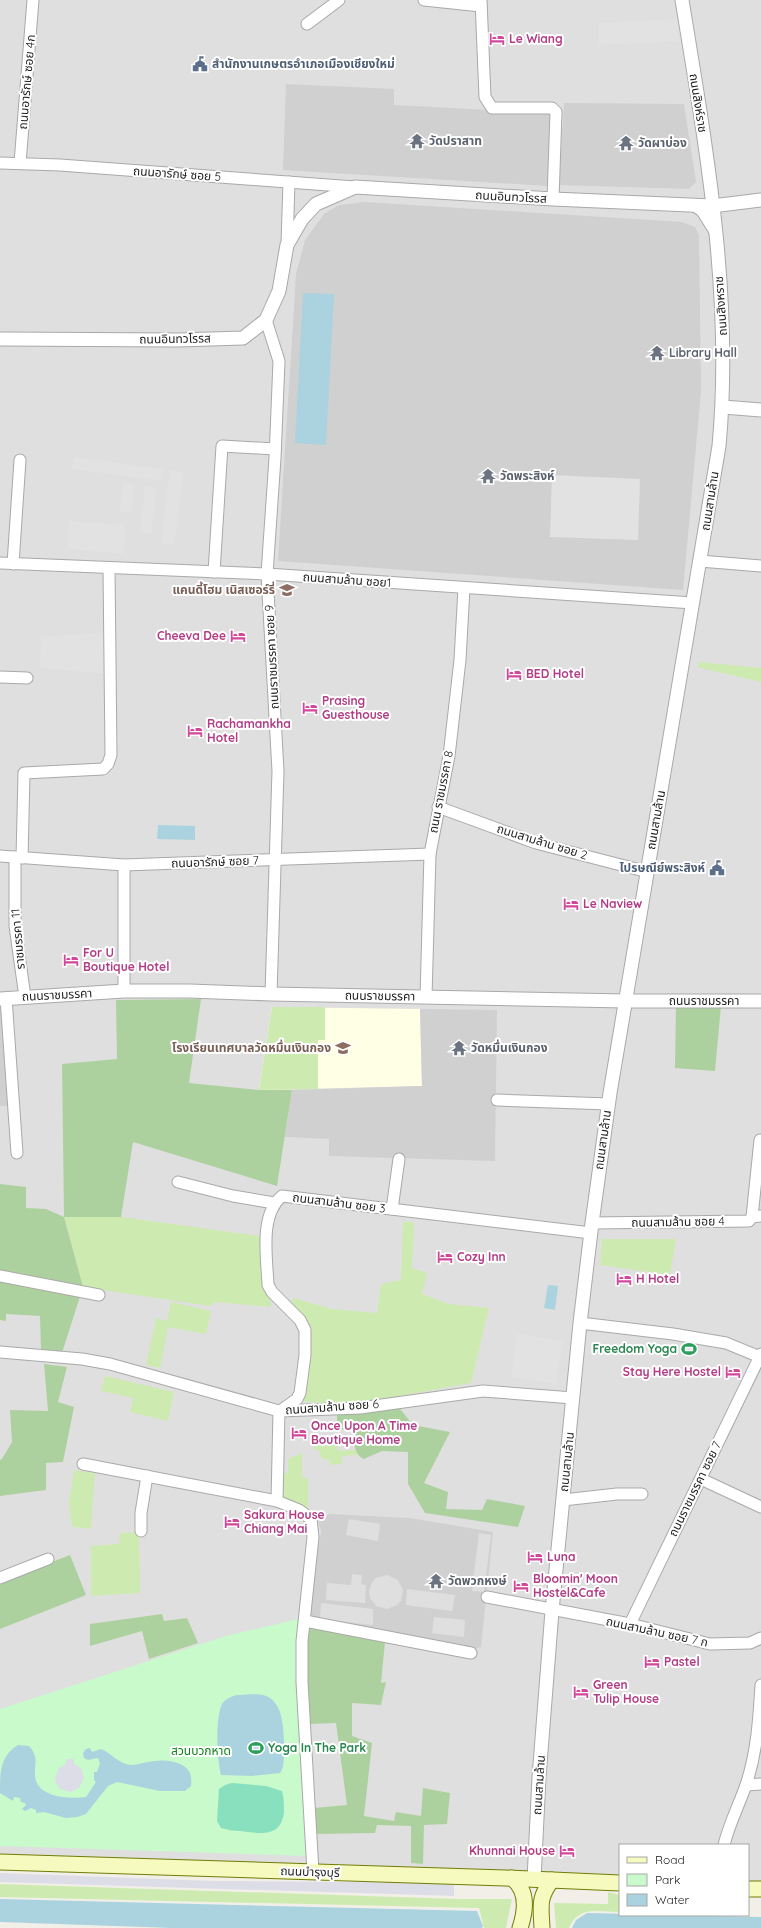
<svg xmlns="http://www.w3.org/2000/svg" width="761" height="1928" viewBox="0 0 761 1928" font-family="Quicksand,'Noto Sans Thai',sans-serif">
	<rect width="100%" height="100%" fill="#f2efe9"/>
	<!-- residential -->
	<path fill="#e0dfdf" d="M0,0H761V1883L748,1882V1845H620V1877L0,1855Z"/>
	<!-- education -->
	<path fill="#ffffe5" d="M272,1007L420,1009L422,1086L259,1090Z"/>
	<!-- religious -->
	<g fill="#d0d0d0" fill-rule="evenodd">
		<path d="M286,84L394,89V105L550,113L549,186L283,170Z"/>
		<path d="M564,103L684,104L696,182L689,189L559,185Z"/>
		<path d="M365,202L682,222L695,227L699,235L701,391L683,590L278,561L296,274L305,240L324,214L339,205Z"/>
		<path d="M0,1005H6L7,1106H0Z"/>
		<path d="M420,1009L497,1010L495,1161L329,1156V1139L285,1137L292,1090L422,1086Z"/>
		<path d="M330,1514L410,1518L493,1532L481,1647L469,1650L307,1618L321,1532L318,1519ZM349,1519L380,1524L378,1541L346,1535ZM479,1533L491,1535L484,1592L472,1591ZM352,1574L362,1575L361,1584L366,1585L365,1603L326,1600L327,1583L351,1585ZM387,1575L398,1580L403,1590L401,1601L397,1605L387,1609L376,1606L370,1598L369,1592L372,1582L376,1578ZM407,1589L455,1595L452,1611L406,1605ZM321,1603L373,1609V1625L320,1619ZM434,1617L465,1620L464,1637L432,1633Z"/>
	</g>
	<!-- grass -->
	<g fill="#cdebb0">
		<path d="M699,662L761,668V682L697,667Z"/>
		<path d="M272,1007H325V1040H318V1089L259,1090Z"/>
		<path d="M64,1217H121L260,1236L271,1307L215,1302L210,1306L83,1287Z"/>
		<path d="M403,1222H414L412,1268L427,1273L422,1294L449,1304L489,1308L471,1383C417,1392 356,1408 302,1401L308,1343L292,1307L293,1298L332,1309L377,1313L381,1284L401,1280Z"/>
		<path d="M602,1239H676L670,1275L600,1265Z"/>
		<path d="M171,1302L211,1311L206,1334L168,1327L160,1368L146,1365L156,1318L167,1321Z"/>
		<path d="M105,1376L174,1392L168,1421L130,1412L133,1398L101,1391Z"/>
		<path d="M337,1442L338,1451L355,1450L357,1455L342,1456L341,1464L330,1465L329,1460L322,1459L319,1450H314L313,1447Z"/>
		<path d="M302,1453V1477L308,1479V1509L300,1508L281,1498V1472L288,1473V1459Z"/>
		<path d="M74,1470L95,1473L91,1529L72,1527L69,1503Z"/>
		<path d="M139,1532L140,1593L91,1596V1546L119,1544L120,1533Z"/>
		<path d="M0,1884L458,1899H512L506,1928H484L479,1908L0,1897Z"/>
		<path d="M608,1892L620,1895V1912C599,1912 579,1905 569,1928H556L554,1903L608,1904Z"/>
	</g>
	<!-- forest -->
	<g fill="#add19e">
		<path d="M201,999L189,1083L259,1090H292L277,1186L133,1142L121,1217H64L83,1287L62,1353L41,1349L40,1316L6,1314V1321L0,1320V1184L26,1187V1208L46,1209L64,1217L62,1064L117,1059L116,1000Z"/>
		<path d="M676,1004L721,1006L715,1071L675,1068Z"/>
		<path d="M44,1364L67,1367L58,1402L74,1407L63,1462L46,1463V1490L0,1496V1460L2,1459L12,1442L10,1410L48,1411Z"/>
		<path d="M397,1405L413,1425L450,1432L424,1483L448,1492L446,1509L482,1510L487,1499L525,1506L518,1527L425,1513L408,1484V1452L382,1451L364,1459C352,1453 355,1443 355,1431L337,1429V1411Z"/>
		<path d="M70,1555L86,1595L0,1629V1582Z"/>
		<path d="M162,1614L164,1621L187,1618L198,1643L149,1659L142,1631L90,1646V1624Z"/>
		<path d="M308,1626L385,1642L381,1683L386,1682L381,1705L352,1703V1736L372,1743L364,1816L394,1821L396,1812L421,1816L423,1788L450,1793L447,1824L424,1825L423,1864L411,1863V1826L377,1825L375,1833L316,1834L314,1808L347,1805L336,1723L309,1724L306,1643Z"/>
	</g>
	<!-- park -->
	<path fill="#c8facc" d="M298,1619L308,1856L0,1846V1709L226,1636Z"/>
	<!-- pitch -->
	<path fill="#88e0be" d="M232,1783L266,1786L282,1791C284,1798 284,1805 284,1812C281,1839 259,1833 240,1831C233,1831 228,1830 221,1828L217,1821L219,1789L225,1785Z"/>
	<!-- parking -->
	<g fill="#e2e2e2">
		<path d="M678,19L679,41L599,45V23Z"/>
		<path d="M74,457L163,469L161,481L72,469Z"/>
		<path d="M170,470L184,472L174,545L161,543Z"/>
		<path d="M552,475L640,479L638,540L550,537Z"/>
		<path d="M123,483L135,485L131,513L119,512Z"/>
		<path d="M145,486L157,488L151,534L140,532Z"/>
		<path d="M69,521L126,525L124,554L67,549Z"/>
		<path d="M108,632V674L40,668L41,637Z"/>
		<path d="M517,1334L563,1341L556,1384L511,1377Z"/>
	</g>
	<!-- plaza -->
	<g fill="#dddde8">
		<path d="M66,1759H74V1764L81,1768L84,1778L79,1788L70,1792L60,1789L56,1783L55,1778L59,1768L66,1764Z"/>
		<path d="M0,1873L213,1881L454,1883V1896L0,1882Z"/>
	</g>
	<!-- water -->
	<g fill="#aad3df">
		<path d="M303,293L334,294L326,445L295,443Z"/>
		<path d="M158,825L195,826V840L157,839Z"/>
		<path d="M548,1285L558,1286L555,1310L544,1308Z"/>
		<path d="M237,1695C247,1695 262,1692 270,1698C276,1702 280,1710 281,1716C284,1727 287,1766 280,1773L252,1776L221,1775C217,1760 215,1719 222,1704C225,1699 232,1696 237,1695Z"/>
		<path d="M18,1745L29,1746C41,1759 32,1767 36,1781C42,1798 71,1799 86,1797L96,1782L94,1780V1772H97L100,1763L98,1758L88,1760L84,1758L83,1753L86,1749L90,1748L92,1752L101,1749C111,1753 119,1764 131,1765C135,1765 139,1764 143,1763C158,1760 169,1759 182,1765C191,1770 192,1777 191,1786L185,1791H160L117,1782L108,1786L86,1814L77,1817L66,1818L44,1812L36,1813V1810L31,1808L25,1811L22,1809L26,1805L25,1803L21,1802L20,1798L14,1797L13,1801L0,1793C0,1772 0,1756 18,1745Z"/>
		<path d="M0,1899L477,1911L483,1926L482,1928H172L0,1922Z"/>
		<path d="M587,1913L761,1917V1928H572L576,1920Z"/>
	</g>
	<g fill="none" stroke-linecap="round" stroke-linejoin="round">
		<!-- minor casing -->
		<g stroke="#a9a9a9" stroke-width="13">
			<g id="minor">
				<path d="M424,0L481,6"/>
				<path d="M481,0L485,97L492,108H552L556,112L553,199"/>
				<path d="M307,24L339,0"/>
				<path d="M0,163L60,165L355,187"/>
				<path d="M20,163L33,0"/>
				<path d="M693,205L702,211L714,230"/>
				<path d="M287,245L289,182"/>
				<path d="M266,320L279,361L275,458L267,574L278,771L271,994"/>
				<path d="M700,561L761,566"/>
				<path d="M0,563L267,574L693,603"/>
				<path d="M13,564L20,460"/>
				<path d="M214,572L222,446L275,449"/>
				<path d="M0,677L27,678"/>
				<path d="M438,807L536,843L648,872"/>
				<path d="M0,856L124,865L430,854"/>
				<path d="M15,857V926L25,997"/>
				<path d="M22,858L24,773L103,769L108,764L111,755L109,568"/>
				<path d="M124,991V865"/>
				<path d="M426,997L430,854L449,756L460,660L464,588"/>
				<path d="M6,998L17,1153"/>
				<path d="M497,1100L608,1104"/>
				<path d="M178,1182L233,1196L274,1203"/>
				<path d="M392,1209L399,1159"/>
				<path d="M752,1217L760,1140"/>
				<path d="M592,1223L749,1221L752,1217L761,1216"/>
				<path d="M0,1276L99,1295"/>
				<path d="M580,1323L673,1334L726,1343L760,1357"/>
				<path d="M0,1352L82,1359L110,1364L279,1411L360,1408L483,1391L573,1398"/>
				<path d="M280,1411L297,1399L300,1393L305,1355V1330L300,1320L272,1292L268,1285C267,1258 259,1215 282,1196L591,1233"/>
				<path d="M83,1464L277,1501L299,1510L311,1519L313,1537L302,1641V1682L313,1872"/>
				<path d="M701,1479L761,1507"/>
				<path d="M563,1500L617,1494H642"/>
				<path d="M277,1501L279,1411"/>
				<path d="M141,1531V1513L147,1476"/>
				<path d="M0,1578L48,1559"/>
				<path d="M487,1597L630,1624L710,1644L750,1643L761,1638"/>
				<path d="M305,1621L471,1653"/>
				<path d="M630,1624L761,1354"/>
				<path d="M746,1785L761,1784"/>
				<path d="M724,1845C729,1824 739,1805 746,1785C757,1752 759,1718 761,1685"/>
			</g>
		</g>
		<!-- tertiary casing -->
		<g stroke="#a9a9a9" stroke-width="15">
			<g id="tertiary">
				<path d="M0,339L178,340L243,338L266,320L279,291L287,245L302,219L316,204L355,187L553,199L712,206L761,200"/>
				<path d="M723,407L761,410"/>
				<path d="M0,999L124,991H190L271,994L626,1001H761"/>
				<path d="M534,1879L539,1777L552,1611L580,1323L592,1223L610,1093L719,446C733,296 706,147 682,0"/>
			</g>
		</g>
		<!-- secondary casing -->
		<g stroke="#707d05" stroke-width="17">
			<g id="secondary">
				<path d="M0,1862L505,1878L620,1883"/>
				<path d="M512,1878C528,1890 526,1910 520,1928"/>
				<path d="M748,1889H761"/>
				<path d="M542,1928C541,1906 538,1898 552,1880"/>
			</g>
		</g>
		<!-- minor -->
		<use href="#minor" stroke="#fff" stroke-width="11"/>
		<!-- tertiary -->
		<use href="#tertiary" stroke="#fff" stroke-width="13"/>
		<!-- secondary -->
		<use href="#secondary" stroke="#f7fabf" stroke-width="15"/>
	</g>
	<!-- icons -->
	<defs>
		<g id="hotel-bare" transform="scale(1.2)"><path d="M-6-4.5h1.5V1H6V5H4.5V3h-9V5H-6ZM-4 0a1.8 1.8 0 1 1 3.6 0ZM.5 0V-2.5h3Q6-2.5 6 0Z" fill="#d1479c" stroke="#fff" stroke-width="2.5" paint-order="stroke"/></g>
		<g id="civic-bare" transform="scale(1.2)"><path d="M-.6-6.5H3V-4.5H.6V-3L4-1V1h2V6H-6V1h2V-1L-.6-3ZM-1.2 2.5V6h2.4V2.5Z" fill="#5c6f8a" stroke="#fff" stroke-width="2.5" paint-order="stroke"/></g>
		<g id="temple-bare" transform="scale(1.2)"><path d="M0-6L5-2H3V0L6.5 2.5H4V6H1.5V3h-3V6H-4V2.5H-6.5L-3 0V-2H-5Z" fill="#6b7280" stroke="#fff" stroke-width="2.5" paint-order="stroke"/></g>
		<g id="school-bare" transform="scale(1.2)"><path d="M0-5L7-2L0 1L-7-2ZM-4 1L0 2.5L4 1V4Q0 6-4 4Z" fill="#8d6e63" stroke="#fff" stroke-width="2.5" paint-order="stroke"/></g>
		<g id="stadium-bare" transform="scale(1.2)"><path d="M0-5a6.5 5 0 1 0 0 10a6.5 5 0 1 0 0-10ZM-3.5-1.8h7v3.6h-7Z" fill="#2e9e5b" stroke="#fff" stroke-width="2.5" paint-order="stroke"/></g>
	</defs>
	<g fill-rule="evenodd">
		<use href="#hotel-bare" x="497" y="39"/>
		<use href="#civic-bare" x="200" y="64"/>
		<use href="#temple-bare" x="417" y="141"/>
		<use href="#temple-bare" x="626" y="143"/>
		<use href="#temple-bare" x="657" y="353"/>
		<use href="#temple-bare" x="488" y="476"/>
		<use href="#school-bare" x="287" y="590"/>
		<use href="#hotel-bare" x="238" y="636"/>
		<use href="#hotel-bare" x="514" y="674"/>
		<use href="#hotel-bare" x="310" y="708"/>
		<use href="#hotel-bare" x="195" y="731"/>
		<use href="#civic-bare" x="717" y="868"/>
		<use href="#hotel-bare" x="571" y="904"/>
		<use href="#hotel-bare" x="71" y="960"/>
		<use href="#school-bare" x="343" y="1048"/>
		<use href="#temple-bare" x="459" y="1048"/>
		<use href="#hotel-bare" x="445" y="1257"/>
		<use href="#hotel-bare" x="624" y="1279"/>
		<use href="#stadium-bare" x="689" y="1349"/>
		<use href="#hotel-bare" x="733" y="1372"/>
		<use href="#hotel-bare" x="299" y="1433"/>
		<use href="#hotel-bare" x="232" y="1522"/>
		<use href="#hotel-bare" x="535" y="1557"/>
		<use href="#temple-bare" x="436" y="1581"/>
		<use href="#hotel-bare" x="521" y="1586"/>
		<use href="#hotel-bare" x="652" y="1662"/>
		<use href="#hotel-bare" x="581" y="1692"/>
		<use href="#stadium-bare" x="256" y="1748"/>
		<use href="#hotel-bare" x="567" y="1851"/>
	</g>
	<g text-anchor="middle" stroke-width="4" stroke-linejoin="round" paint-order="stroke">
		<!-- hotel labels -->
		<g font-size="12" font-weight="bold" fill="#b23c85" stroke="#fff" text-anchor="start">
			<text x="509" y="43">Le Wiang</text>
			<text x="226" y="640" text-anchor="end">Cheeva Dee</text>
			<text x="526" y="678">BED Hotel</text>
			<text x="322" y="705">Prasing<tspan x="322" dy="14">Guesthouse</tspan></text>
			<text x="207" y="728">Rachamankha<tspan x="207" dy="14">Hotel</tspan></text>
			<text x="583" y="908">Le Naview</text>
			<text x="83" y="957">For U<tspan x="83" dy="14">Boutique Hotel</tspan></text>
			<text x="457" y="1261">Cozy Inn</text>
			<text x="636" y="1283">H Hotel</text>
			<text x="721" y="1376" text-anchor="end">Stay Here Hostel</text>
			<text x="311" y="1430">Once Upon A Time<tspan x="311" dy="14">Boutique Home</tspan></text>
			<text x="244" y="1519">Sakura House<tspan x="244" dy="14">Chiang Mai</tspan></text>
			<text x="547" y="1561">Luna</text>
			<text x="533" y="1583">Bloomin' Moon<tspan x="533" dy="14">Hostel&amp;Cafe</tspan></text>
			<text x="664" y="1666">Pastel</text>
			<text x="593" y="1689">Green<tspan x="593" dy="14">Tulip House</tspan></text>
			<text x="555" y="1855" text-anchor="end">Khunnai House</text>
		</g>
		<!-- service labels -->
		<g font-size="12" font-weight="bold" fill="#4e5e75" stroke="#fff" text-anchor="start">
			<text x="212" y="68">สำนักงานเกษตรอำเภอเมืองเชียงใหม่</text>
			<text x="705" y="872" text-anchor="end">ไปรษณีย์พระสิงห์</text>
		</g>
		<!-- street labels -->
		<g font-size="12" fill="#222" stroke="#fff">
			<text transform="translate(27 82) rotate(-85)" y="4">ถนนอารักษ์ ซอย 4ก</text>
			<text transform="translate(698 103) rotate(81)" y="4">ถนนสิงห์ราช</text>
			<text transform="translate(177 174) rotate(4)" y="4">ถนนอารักษ์ ซอย 5</text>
			<text transform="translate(511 197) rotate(3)" y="4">ถนนอินทวโรรส</text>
			<text transform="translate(721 306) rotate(-94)" y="4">ถนนสิงหราช</text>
			<text transform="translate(175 339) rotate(-1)" y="4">ถนนอินทวโรรส</text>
			<text transform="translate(710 501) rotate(-81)" y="4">ถนนสามล้าน</text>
			<text transform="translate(347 580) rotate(4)" y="4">ถนนสามล้าน ซอย1</text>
			<text transform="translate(272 657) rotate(-93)" y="4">ถนนราชมรรคา ซอย 9</text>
			<text transform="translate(441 792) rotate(-79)" y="4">ถนน ราชมรรคา 8</text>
			<text transform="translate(656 820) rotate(-80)" y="4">ถนนสามล้าน</text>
			<text transform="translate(542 842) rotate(17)" y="4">ถนนสามล้าน ซอย 2</text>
			<text transform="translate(215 862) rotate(-2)" y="4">ถนนอารักษ์ ซอย 7</text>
			<text transform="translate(18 939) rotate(-95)" y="4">ราชมรรคา 11</text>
			<text transform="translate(57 995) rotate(-3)" y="4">ถนนราชมรรคา</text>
			<text transform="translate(380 996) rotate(1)" y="4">ถนนราชมรรคา</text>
			<text x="704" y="1005">ถนนราชมรรคา</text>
			<text transform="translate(603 1140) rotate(-82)" y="4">ถนนสามล้าน</text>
			<text transform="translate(339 1203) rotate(7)" y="4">ถนนสามล้าน ซอย 3</text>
			<text transform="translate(678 1222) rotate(-1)" y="4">ถนนสามล้าน ซอย 4</text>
			<text transform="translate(332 1407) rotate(-4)" y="4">ถนนสามล้าน ซอย 6</text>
			<text transform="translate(567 1462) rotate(-84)" y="4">ถนนสามล้าน</text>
			<text transform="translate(695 1489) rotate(-64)" y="4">ถนนราชมรรคา ซอย 7</text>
			<text transform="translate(657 1632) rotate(12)" y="4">ถนนสามล้าน ซอย 7 ก</text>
			<text transform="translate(539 1785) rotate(-86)" y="4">ถนนสามล้าน</text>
			<text transform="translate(310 1872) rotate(2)" y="4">ถนนบำรุงบุรี</text>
		</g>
		<!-- worship labels -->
		<g font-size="12" font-weight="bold" fill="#5b616d" stroke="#fff" text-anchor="start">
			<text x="429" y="145">วัดปราสาท</text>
			<text x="638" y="147">วัดผาบ่อง</text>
			<text x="669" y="357">Library Hall</text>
			<text x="500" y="480">วัดพระสิงห์</text>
			<text x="471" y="1052">วัดหมื่นเงินกอง</text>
			<text x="448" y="1585">วัดพวกหงษ์</text>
		</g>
		<!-- education labels -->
		<g font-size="12" font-weight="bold" fill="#785e54" stroke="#fff" text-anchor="end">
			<text x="275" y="594">แคนดี้โฮม เนิสเซอร์รี่</text>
			<text x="331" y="1052">โรงเรียนเทศบาลวัดหมื่นเงินกอง</text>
		</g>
		<!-- leisure labels -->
		<g font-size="12" font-weight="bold" fill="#27864d" stroke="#fff" text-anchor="end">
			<text x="677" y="1353">Freedom Yoga</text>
			<text x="268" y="1752" text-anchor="start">Yoga In The Park</text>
		</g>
		<!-- park labels -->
		<g font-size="12" fill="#0c8416" stroke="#fff">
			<text x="201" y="1755">สวนบวกหาด</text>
		</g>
	</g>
	<!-- legend -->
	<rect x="619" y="1844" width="130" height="72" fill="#ffffff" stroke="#a7a7a7"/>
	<rect x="627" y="1857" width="20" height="6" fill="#f7fabf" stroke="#a7a7a7"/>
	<text x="655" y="1864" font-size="12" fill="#222222">Road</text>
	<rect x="627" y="1874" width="20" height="12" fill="#c8facc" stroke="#a7a7a7"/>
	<text x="655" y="1884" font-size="12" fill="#222222">Park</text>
	<rect x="627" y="1894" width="20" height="12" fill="#aad3df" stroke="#a7a7a7"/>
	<text x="655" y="1904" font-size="12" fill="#222222">Water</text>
</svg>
